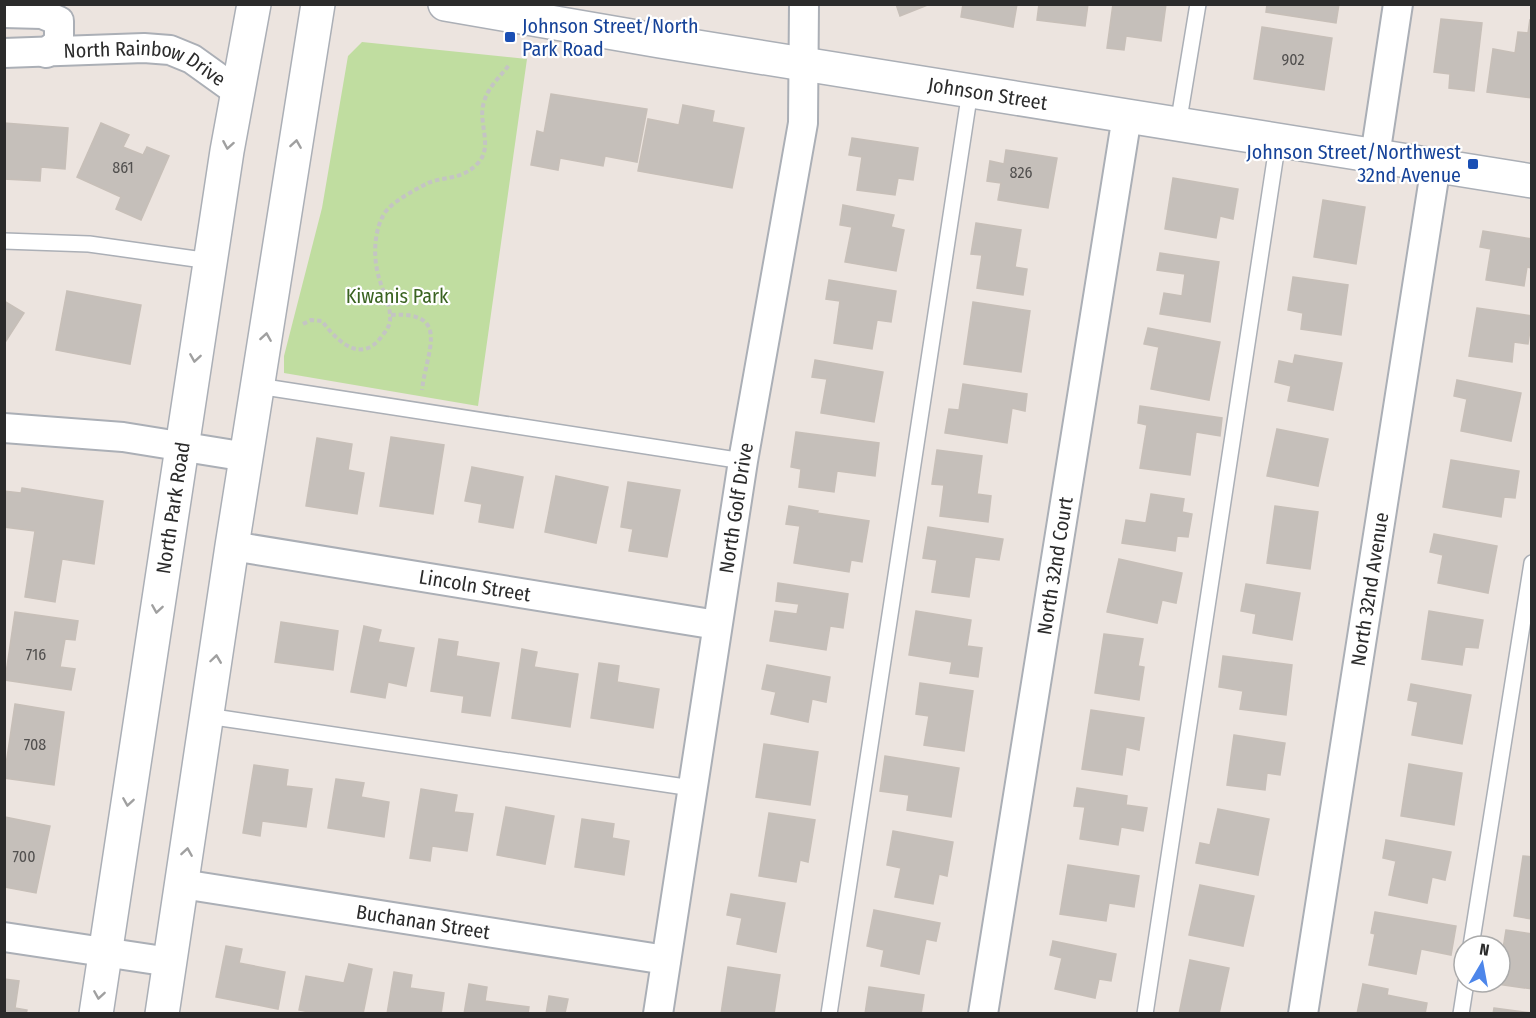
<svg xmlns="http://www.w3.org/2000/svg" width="1536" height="1018" viewBox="0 0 1536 1018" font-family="'Fira Sans Condensed',sans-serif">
	<rect width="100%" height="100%" fill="#ece4df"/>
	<!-- green -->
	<path fill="#c0dda0" d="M362,42L527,59L478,406L284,373V356L322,208L348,56Z"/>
	<!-- building -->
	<g fill="#c5bfba" stroke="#c7bfb8" stroke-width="1.5">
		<path d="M896,4H930L900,16Z"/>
		<path d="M963,4H1017L1013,27L961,17Z"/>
		<path d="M1039,4H1088L1085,26L1037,20Z"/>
		<path d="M1113,4H1166L1161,41L1126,36L1124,50L1107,48Z"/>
		<path d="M1267,4H1339L1336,23L1266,12Z"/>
		<path d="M1441,19L1482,23L1474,91L1449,88L1450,74L1434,72Z"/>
		<path d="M1530,19L1532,98L1487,92L1493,49L1515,53L1518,32L1528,33Z"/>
		<path d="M1262,27L1332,38L1324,90L1254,79Z"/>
		<path d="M551,94L647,109L637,162L605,156L603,166L560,158L558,170L531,165L537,131L544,133Z"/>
		<path d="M683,105L714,111L712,122L744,128L732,188L638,171L648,119L679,125Z"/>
		<path d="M4,123L68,128L65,169L41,167L40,181L4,179Z"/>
		<path d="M101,123L129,135L123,147L143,155L147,147L169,156L141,220L116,209L121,197L77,177Z"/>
		<path d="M852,138L918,148L913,180L898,178L895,195L857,190L862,157L849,155Z"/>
		<path d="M1006,150L1057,158L1048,208L998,200L1001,183L987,181L990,161L1004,164Z"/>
		<path d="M1173,178L1238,189L1233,219L1220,216L1216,238L1165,229Z"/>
		<path d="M1323,200L1365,207L1356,264L1314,257Z"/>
		<path d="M843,205L894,215L891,227L904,230L896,271L845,262L852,227L840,225Z"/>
		<path d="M976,223L1021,230L1015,267L1027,269L1023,295L977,288L982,255L971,254Z"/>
		<path d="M1483,231L1532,239V268L1527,267L1524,286L1486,280L1491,249L1480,247Z"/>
		<path d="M1160,253L1219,262L1210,322L1160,314L1164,293L1182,296L1185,274L1157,270Z"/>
		<path d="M1293,277L1348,285L1341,335L1301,329L1303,313L1288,310Z"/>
		<path d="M829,280L896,291L891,322L877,320L872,349L834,343L840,301L826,299Z"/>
		<path d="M67,291L141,305L130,364L56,350Z"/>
		<path d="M4,301L24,313L4,344Z"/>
		<path d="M973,302L1030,311L1021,372L964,364Z"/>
		<path d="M1477,308L1532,316L1528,344L1514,342L1512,362L1469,356Z"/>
		<path d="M1148,328L1220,342L1209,400L1151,389L1159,347L1144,344Z"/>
		<path d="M1295,355L1342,363L1333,410L1288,401L1291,386L1275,382L1279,361L1293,364Z"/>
		<path d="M815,360L883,372L874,422L821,413L827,379L812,377Z"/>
		<path d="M1457,380L1521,393L1511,441L1461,431L1467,399L1454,396Z"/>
		<path d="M963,384L1027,394L1025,411L1012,408L1007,443L945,433L949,409L959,410Z"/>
		<path d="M1140,406L1222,418L1220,436L1196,432L1190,475L1140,468L1147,425L1138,423Z"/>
		<path d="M1277,429L1328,439L1318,486L1267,476Z"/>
		<path d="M796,432L879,443L875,476L837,471L834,492L799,487L801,469L791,467Z"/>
		<path d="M391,437L444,445L433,514L380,506Z"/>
		<path d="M317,438L352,444L348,470L364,473L357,514L306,506Z"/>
		<path d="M937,450L982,456L977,494L991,496L988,522L940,516L944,485L932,484Z"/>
		<path d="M1451,460L1519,471L1515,498L1504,497L1501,517L1443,507Z"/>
		<path d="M472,467L523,477L513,528L479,522L482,504L465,501Z"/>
		<path d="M556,476L608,487L596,543L545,532Z"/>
		<path d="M628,482L680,490L667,557L629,551L633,529L621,527Z"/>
		<path d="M22,488L103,501L94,564L62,559L55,602L25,597L35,531L4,527V491L21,493Z"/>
		<path d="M1151,494L1184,499L1182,512L1192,514L1188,537L1177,536L1175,551L1122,543L1126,520L1146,523Z"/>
		<path d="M789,506L818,511L817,513L869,521L862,562L851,560L849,572L794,563L800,526L786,524Z"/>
		<path d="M1275,506L1318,512L1310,569L1267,563Z"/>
		<path d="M928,527L1003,539L999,560L975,557L969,597L932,592L937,560L923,558Z"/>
		<path d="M1434,534L1497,546L1488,593L1438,583L1443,555L1430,552Z"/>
		<path d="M1119,559L1182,573L1176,603L1162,600L1157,623L1107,612Z"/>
		<path d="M778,583L848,594L843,628L830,626L826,650L770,641L775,611L797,614L799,604L776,601Z"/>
		<path d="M1246,584L1300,593L1292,640L1253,633L1256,614L1241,611Z"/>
		<path d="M916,611L971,620L967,646L982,648L978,677L950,673L952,662L909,655Z"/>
		<path d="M1429,611L1483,620L1478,648L1465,647L1462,665L1422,659Z"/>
		<path d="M15,612L78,621L75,640L65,639L60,667L75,669L71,690L5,680Z"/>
		<path d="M281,622L338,631L333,670L275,662Z"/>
		<path d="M364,626L381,630L378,642L414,648L406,686L388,682L385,698L351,692Z"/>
		<path d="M1104,634L1143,639L1138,666L1144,667L1139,700L1095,693Z"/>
		<path d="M439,639L458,642L456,656L499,663L490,716L462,712L464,696L431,691Z"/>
		<path d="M522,649L537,652L534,667L578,674L570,727L512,718Z"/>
		<path d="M1223,656L1292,665L1286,715L1240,709L1243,691L1219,687Z"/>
		<path d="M599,663L619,666L617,682L659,689L653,728L591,718Z"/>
		<path d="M767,665L830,677L826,702L812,699L808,722L771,714L776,692L762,689Z"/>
		<path d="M920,683L973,691L964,751L924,745L929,716L916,714Z"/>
		<path d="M1411,684L1471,695L1462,744L1412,735L1418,702L1408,700Z"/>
		<path d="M15,704L64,712L54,785L4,778Z"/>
		<path d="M1091,710L1144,718L1139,750L1126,747L1122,775L1082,769Z"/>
		<path d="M1234,735L1285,743L1280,775L1267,773L1265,790L1227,785Z"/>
		<path d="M764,744L818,752L810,805L756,797Z"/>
		<path d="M885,756L959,768L951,817L907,810L909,795L880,791Z"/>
		<path d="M1409,764L1462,773L1454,825L1401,816Z"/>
		<path d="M254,765L288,770L286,786L312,789L306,827L262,821L260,836L243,833Z"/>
		<path d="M336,779L364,783L361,797L389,802L384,837L328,828Z"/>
		<path d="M1077,788L1127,796L1126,805L1147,808L1143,831L1121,827L1118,845L1080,839L1085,807L1074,806Z"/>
		<path d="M421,789L457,795L454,812L473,814L467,851L432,846L430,861L410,858Z"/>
		<path d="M506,807L554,816L545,864L497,855Z"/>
		<path d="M1218,809L1269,819L1258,875L1196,863L1200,843L1210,845Z"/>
		<path d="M769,813L815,820L808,862L800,860L796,882L759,876Z"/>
		<path d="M5,817L50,826L36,893L4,887Z"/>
		<path d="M582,819L614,824L612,838L629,841L624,875L575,867Z"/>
		<path d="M893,831L953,842L947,876L939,874L933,904L895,897L901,868L887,865Z"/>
		<path d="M1386,840L1451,852L1445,880L1432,877L1427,903L1389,895L1396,861L1383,858Z"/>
		<path d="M1523,856L1532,857V919L1514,916Z"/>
		<path d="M1068,865L1139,876L1134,907L1109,903L1106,921L1060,914Z"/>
		<path d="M1200,885L1254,896L1243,946L1189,935Z"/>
		<path d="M731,894L785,903L776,952L737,944L742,918L727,915Z"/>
		<path d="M874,910L940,923L936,941L926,939L919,974L881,966L884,950L867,946Z"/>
		<path d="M1375,912L1456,926L1451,955L1421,949L1416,974L1369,965L1375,934L1371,933Z"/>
		<path d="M1506,930L1532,934V989L1497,984L1500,982V967Z"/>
		<path d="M1053,941L1116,954L1111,981L1099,979L1095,998L1055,989L1062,958L1050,955Z"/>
		<path d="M226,946L242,949L239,963L285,972L278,1009L216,997Z"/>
		<path d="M1190,960L1229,968L1219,1014H1179Z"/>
		<path d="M349,964L372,969L363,1014H319L299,1010L306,976L344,983Z"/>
		<path d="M728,967L780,975L774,1014H721Z"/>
		<path d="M394,972L412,975L410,988L444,993L441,1014H387Z"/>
		<path d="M4,979L19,981L15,1008L27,1010L26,1014H4Z"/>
		<path d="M469,984L487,987L485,1001L529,1007L528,1014H464Z"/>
		<path d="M1363,984L1388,989L1387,995L1427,1003L1425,1014H1357Z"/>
		<path d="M869,987L924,995L921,1014H865Z"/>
		<path d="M549,996L568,999L565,1013L571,1014H546Z"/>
		<path d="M1494,1008L1532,1013V1014H1493Z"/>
	</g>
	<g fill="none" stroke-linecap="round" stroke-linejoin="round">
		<!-- lane casing -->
		<g stroke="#abafb6" stroke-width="18">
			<g id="lane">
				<path d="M1178,125L1198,4"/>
				<path d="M4,241L89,244L210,261"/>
				<path d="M258,386L743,461"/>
				<path d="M207,716L692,788"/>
				<path d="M1471,946L1532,563"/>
				<path d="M829,1014L970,91"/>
				<path d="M1145,1014L1278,140"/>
				<path d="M1461,1014L1466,982"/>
			</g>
		</g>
		<!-- street casing -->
		<g stroke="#abafb6" stroke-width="32">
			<g id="street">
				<path d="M4,13L42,14L59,21V42L46,53"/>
				<path id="s1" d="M4,53L144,48L170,50L192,59L238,92"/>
				<path d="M1375,156L1398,4"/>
				<path d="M4,428L123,437L247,457"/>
				<path id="s2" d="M232,546L717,625"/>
				<path id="s3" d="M182,884L666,960"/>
				<path d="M4,937L170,962"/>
				<path id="s4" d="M658,1014L743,461L803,123L804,4"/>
				<path id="s5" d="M983,1014L1127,116"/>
				<path id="s6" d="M1303,1014L1436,165"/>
			</g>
		</g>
		<!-- secondary casing -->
		<g stroke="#abafb6" stroke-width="36">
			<g id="secondary">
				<path id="s7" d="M445,4L660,41L1532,181"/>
				<path id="s8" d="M96,1014L227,151L254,4"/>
				<path d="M162,1014L232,546L318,4"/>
			</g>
		</g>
		<!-- path -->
		<g stroke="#c4c4c4" stroke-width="4" stroke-dasharray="4.5 3" stroke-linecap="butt">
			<path d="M391,315C452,311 426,352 422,390"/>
			<path d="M303,324L311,320L322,321C337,341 361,365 382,336C387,330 391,324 390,316C390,304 383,292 380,281C373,261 373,233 384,214C390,203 416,189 428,183C445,176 463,180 478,163C494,146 477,122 484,102C488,87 500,77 509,65"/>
		</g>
		<!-- lane -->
		<use href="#lane" stroke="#fff" stroke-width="15"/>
		<!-- street -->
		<use href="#street" stroke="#fff" stroke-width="28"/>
		<!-- secondary -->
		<use href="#secondary" stroke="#fff" stroke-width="33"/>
	</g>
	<!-- one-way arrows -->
	<defs><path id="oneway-chevron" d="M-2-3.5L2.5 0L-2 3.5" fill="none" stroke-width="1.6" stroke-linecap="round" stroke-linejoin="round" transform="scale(1.5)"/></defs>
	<g stroke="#a0a0a0">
		<use href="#oneway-chevron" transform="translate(296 144) rotate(-81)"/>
		<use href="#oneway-chevron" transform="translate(228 145) rotate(100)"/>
		<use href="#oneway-chevron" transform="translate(266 337) rotate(-81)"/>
		<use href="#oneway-chevron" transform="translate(195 358) rotate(99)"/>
		<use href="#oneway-chevron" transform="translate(157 609) rotate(99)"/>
		<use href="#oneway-chevron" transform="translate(216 659) rotate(-82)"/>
		<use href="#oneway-chevron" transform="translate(128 802) rotate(99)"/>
		<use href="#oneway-chevron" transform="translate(187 852) rotate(-81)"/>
		<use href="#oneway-chevron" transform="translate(99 995) rotate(99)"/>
	</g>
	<!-- markers -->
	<g fill="#1a4fb4" stroke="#fff" stroke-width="2">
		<rect x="504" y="31" width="12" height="12" rx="3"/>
		<rect x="1467" y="158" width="12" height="12" rx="3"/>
	</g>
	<g text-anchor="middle" stroke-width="4.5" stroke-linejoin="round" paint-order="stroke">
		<!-- number labels -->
		<g font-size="16" fill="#52504f">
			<text x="1293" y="65">902</text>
			<text x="123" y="173">861</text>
			<text x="1021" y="178">826</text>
			<text x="36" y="660">716</text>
			<text x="35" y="750">708</text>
			<text x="24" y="862">700</text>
		</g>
		<!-- transit labels -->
		<g font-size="20" fill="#164399" stroke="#fff" text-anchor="start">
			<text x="522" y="33">Johnson Street/North<tspan x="522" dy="23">Park Road</tspan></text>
			<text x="1461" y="159" text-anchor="end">Johnson Street/Northwest<tspan x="1461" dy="23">32nd Avenue</tspan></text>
		</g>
		<!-- street labels -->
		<g font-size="20" fill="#2b2b2b" stroke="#fff">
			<text dy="7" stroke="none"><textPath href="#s1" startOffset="144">North Rainbow Drive</textPath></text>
			<text dy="7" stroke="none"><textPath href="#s7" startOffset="550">Johnson Street</textPath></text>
			<text dy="7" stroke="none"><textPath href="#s8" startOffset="512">North Park Road</textPath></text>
			<text dy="7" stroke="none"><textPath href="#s4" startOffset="512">North Golf Drive</textPath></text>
			<text dy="7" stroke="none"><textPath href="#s5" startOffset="454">North 32nd Court</textPath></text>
			<text dy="7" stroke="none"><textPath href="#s2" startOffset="246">Lincoln Street</textPath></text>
			<text dy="7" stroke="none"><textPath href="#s6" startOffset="430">North 32nd Avenue</textPath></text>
			<text dy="7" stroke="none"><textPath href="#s3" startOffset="244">Buchanan Street</textPath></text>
		</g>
		<!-- park labels -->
		<g font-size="20" fill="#3a6321" stroke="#fff">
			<text x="397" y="303">Kiwanis Park</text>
		</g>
	</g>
	<!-- border -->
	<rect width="1536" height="1018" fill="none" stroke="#2b2b2b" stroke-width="12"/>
	<!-- north arrow -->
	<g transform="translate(1482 964) rotate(10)"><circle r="28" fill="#ffffff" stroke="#aaaaaa" stroke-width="1.5"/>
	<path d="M0-4.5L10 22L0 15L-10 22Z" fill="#4d86ea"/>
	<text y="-9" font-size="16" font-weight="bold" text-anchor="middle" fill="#2b2b2b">N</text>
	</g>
</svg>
